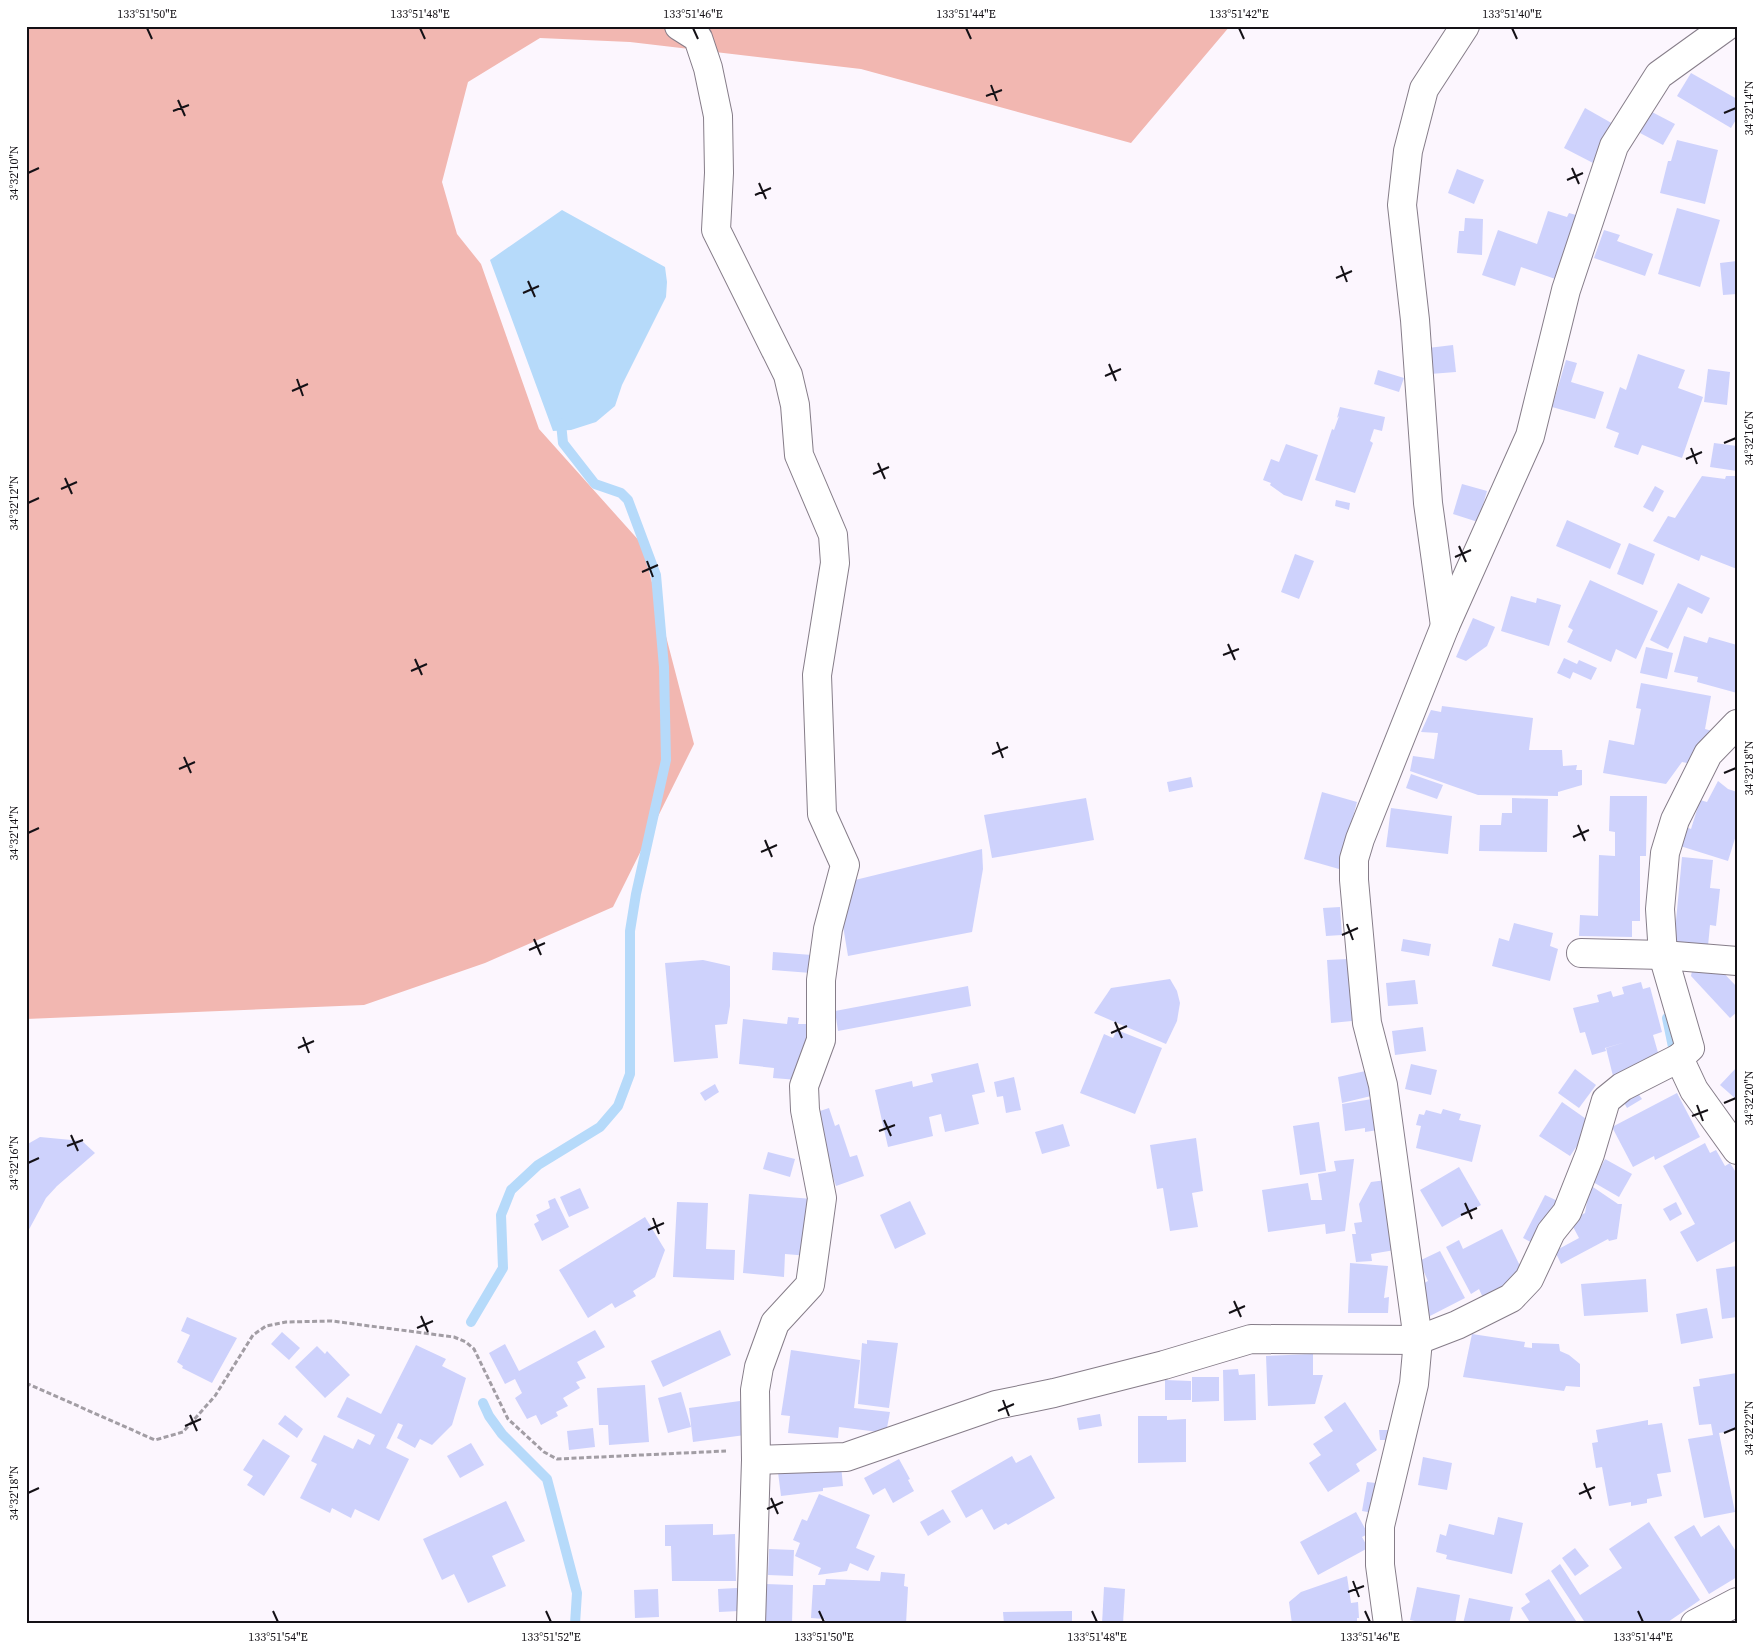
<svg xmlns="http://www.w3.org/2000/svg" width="1763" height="1650" viewBox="0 0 1763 1650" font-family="'Source Serif 4',serif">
	<rect width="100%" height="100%" fill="#fcf6fe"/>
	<!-- green -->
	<path fill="#f2b7b1" d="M26,26H1230L1131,143L861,69L630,42L540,38L468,82L442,182L457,234L481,264L539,429L642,544L694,744L613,907L485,963L364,1005L26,1019Z"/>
	<!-- water -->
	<path fill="#b6dafa" d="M562,210L665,267L667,282L666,297L622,385L615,406L596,422L571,430L553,431L490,260Z"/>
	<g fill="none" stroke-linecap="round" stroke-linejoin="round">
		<!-- stream -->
		<g stroke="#b6dafa" stroke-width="10">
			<path d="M1667,1018L1673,1047"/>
			<path d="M471,1322L503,1268L501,1215L511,1190L538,1165L600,1127L618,1106L630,1074V931L636,894L666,760L664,667L656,575L628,500L621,493L595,484L563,443L561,423"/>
			<path d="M483,1403L489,1416L502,1434L547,1479L577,1593L575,1624"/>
		</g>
	</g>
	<!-- building -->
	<g fill="#ced2fc">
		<path d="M1691,73L1737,99V118L1731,128L1677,96Z"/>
		<path d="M1585,108L1615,125L1595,164L1564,148Z"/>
		<path d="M1652,112L1675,124L1663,145L1640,133Z"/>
		<path d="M1677,140L1718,150L1705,204L1660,193L1668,161H1671Z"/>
		<path d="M1457,169L1484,180L1474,204L1448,193Z"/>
		<path d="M1677,208L1720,220L1700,287L1658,274Z"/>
		<path d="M1548,211L1567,217L1569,213L1583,217L1561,281L1521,267L1515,286L1482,275L1498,230L1537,244Z"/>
		<path d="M1465,218L1483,219L1482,255L1457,253L1459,231H1464Z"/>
		<path d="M1604,230L1620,235L1617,241L1653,254L1645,276L1594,258Z"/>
		<path d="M1737,261V294L1723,295L1720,263Z"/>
		<path d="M1453,345L1456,372L1430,374L1428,348Z"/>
		<path d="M1638,354L1685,370L1678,388L1703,397L1682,458L1642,445L1638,455L1614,447L1619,433L1606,428L1620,387L1626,390Z"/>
		<path d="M1566,360L1577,363L1571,382L1604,392L1595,419L1552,407Z"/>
		<path d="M1708,369L1730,372L1727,405L1704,402Z"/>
		<path d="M1378,370L1404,378L1399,392L1374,384Z"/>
		<path d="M1340,407L1385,417L1382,431L1374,429L1370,441L1373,443L1355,493L1315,480L1332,429L1334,430L1339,416L1337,418Z"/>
		<path d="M1714,443L1737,446V471L1710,467Z"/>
		<path d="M1286,444L1318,455L1302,501L1284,495L1270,485L1271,483L1263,480L1271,459L1279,462Z"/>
		<path d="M1702,476L1725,479L1726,476H1737V569L1701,555L1699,561L1653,541L1668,516L1675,518Z"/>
		<path d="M1462,484L1487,491L1478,522L1453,514Z"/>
		<path d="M1655,486L1664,491L1653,512L1643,507Z"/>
		<path d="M1336,500L1350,503L1349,510L1335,506Z"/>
		<path d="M1567,520L1621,544L1610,569L1556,546Z"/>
		<path d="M1629,543L1655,554L1643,585L1617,574Z"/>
		<path d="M1295,554L1314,561L1299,599L1281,592Z"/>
		<path d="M1590,580L1658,611L1636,659L1616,649L1611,662L1567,642L1573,630L1568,627Z"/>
		<path d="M1678,583L1710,598L1702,614L1688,607L1668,649L1650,640Z"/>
		<path d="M1511,596L1536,603L1537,598L1561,605L1549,646L1501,631Z"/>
		<path d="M1473,618L1495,627L1487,646L1466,661L1456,657Z"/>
		<path d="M1684,636L1707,643L1709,637L1737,645V693L1697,682L1698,677L1674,672Z"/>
		<path d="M1646,647L1673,653L1667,679L1640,673Z"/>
		<path d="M1564,658L1577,664L1579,660L1597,668L1591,680L1573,672L1570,679L1557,673Z"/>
		<path d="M1641,683L1711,696L1705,729L1712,731L1687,763L1682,762L1666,784L1603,773L1609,740L1634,745L1641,709L1636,708Z"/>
		<path d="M1442,706L1533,718L1529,750H1562L1563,766L1577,765L1576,770H1582V785L1558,792V796L1478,795L1410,771L1413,756L1434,759L1438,733L1421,732L1431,710L1441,712Z"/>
		<path d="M1411,774L1443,785L1437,799L1406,788Z"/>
		<path d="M1191,777L1193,787L1169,792L1167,782Z"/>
		<path d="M1718,781L1728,789L1737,792V832L1728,861L1677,845L1683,826L1691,829L1700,800L1707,802Z"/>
		<path d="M1322,792L1357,802L1339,869L1304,859Z"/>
		<path d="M1610,796H1647L1646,856H1640V921H1632V937L1579,936L1580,915L1598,916L1599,855L1615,856V832L1609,831Z"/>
		<path d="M1086,798L1094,840L992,858L984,815Z"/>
		<path d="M1512,798L1548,799L1547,852L1479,851L1480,825H1501L1502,813H1512Z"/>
		<path d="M1391,808L1452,816L1448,854L1386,847Z"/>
		<path d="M982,849L983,869L972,932L848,956L842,920L855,880Z"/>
		<path d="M1682,857L1713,860L1710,888L1720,889L1716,926L1710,925L1708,946L1674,942Z"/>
		<path d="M1340,907L1342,935L1326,936L1323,908Z"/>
		<path d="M1514,923L1553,933L1550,946L1558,949L1550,981L1492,966L1499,938L1509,941Z"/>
		<path d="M1403,939L1431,944L1429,956L1401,951Z"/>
		<path d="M773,952L812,955L811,973L772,970Z"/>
		<path d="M1348,959L1352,1021L1331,1023L1327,960Z"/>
		<path d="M703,960L730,966V1006L727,1024L715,1025L718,1058L674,1062L665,963Z"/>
		<path d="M1715,964L1737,987V1012L1730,1018L1691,976L1693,966Z"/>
		<path d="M1170,979L1177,991L1180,1003L1177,1021L1166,1044L1094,1013L1111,988Z"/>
		<path d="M1415,980L1418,1004L1388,1006L1386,983Z"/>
		<path d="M1641,982L1643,989L1650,987L1662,1032L1653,1035L1659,1056L1636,1064L1637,1069L1614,1080L1606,1048L1626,1042L1605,1048L1606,1051L1592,1055L1585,1032L1580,1033L1573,1008L1599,1002L1597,995L1611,991L1613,997L1624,994L1622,987Z"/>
		<path d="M968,986L971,1006L838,1031L835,1011Z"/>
		<path d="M788,1017L799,1018L798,1024H811L806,1069L798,1080L773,1078L774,1068L739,1064L743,1019L787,1024Z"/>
		<path d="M1423,1027L1426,1051L1395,1055L1392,1031Z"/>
		<path d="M1117,1030L1162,1048L1135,1114L1080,1093L1104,1034L1113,1038Z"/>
		<path d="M978,1063L985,1092L972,1095L979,1124L945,1132L941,1114L929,1117L933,1136L888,1147L875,1090L912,1081L913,1087L933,1082L931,1074Z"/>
		<path d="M1411,1064L1437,1070L1431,1095L1405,1089Z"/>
		<path d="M1737,1067V1100L1720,1085Z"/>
		<path d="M1575,1069L1596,1085L1579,1108L1558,1093Z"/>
		<path d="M1370,1070L1371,1096L1342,1103L1338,1077Z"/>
		<path d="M1014,1077L1021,1110L1006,1113L1003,1096L997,1097L994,1082Z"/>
		<path d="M715,1084L719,1092L705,1101L700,1093Z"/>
		<path d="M1637,1092L1642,1099L1627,1108L1623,1101Z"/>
		<path d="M1677,1093L1700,1137L1655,1160L1654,1156L1633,1167L1612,1127Z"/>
		<path d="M1372,1099L1378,1130L1365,1132V1128L1345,1131L1342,1104Z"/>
		<path d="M1562,1102L1589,1121L1581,1133L1584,1136L1570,1156L1539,1136Z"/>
		<path d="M829,1108L835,1126L839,1124L850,1157L857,1155L864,1176L836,1186L820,1137V1111Z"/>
		<path d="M1443,1109L1461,1114L1459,1120L1481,1125L1472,1162L1416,1148L1421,1126L1416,1125L1419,1114L1424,1115L1426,1110L1441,1114Z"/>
		<path d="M1319,1122L1326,1171L1300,1175L1293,1126Z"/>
		<path d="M1063,1124L1070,1146L1042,1154L1035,1132Z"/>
		<path d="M40,1137L82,1141L95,1153L57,1186L46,1198L26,1235V1145Z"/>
		<path d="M1196,1138L1203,1191L1192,1193L1198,1227L1170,1231L1163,1188L1157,1189L1150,1145Z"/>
		<path d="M1705,1143L1710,1153L1716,1150L1725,1166L1730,1163L1737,1174V1240L1697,1262L1680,1232L1695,1224L1663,1166Z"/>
		<path d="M768,1152L795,1159L790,1177L763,1169Z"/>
		<path d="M1354,1159L1345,1231L1326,1234L1325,1224L1268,1232L1262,1190L1308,1183L1311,1200H1322L1318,1174L1336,1171L1334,1161Z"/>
		<path d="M1605,1159L1632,1174L1619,1197L1593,1182Z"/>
		<path d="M1459,1167L1481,1205L1442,1227L1420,1190Z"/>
		<path d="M1386,1180L1395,1250L1371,1254L1372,1261L1356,1262L1352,1234H1356L1354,1223L1362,1222L1359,1204L1371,1182Z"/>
		<path d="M1590,1185L1618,1204H1622L1617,1239L1609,1241L1608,1239L1561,1264L1555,1251L1579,1238L1570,1221L1585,1213Z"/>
		<path d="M580,1188L589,1208L569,1217L560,1197Z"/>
		<path d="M749,1194L813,1199L809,1256L785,1254L784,1277L743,1273Z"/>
		<path d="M1545,1195L1562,1203L1540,1247L1523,1238Z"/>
		<path d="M555,1198L569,1227L542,1241L534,1224L539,1221L536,1215L550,1208L548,1201Z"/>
		<path d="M910,1201L926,1234L895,1249L880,1215Z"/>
		<path d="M677,1202L708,1203L706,1249L735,1250L734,1280L673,1277Z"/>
		<path d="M1676,1202L1682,1214L1670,1221L1663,1209Z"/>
		<path d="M645,1217L665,1250L655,1277L633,1291L636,1296L615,1308L612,1303L588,1318L559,1270Z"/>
		<path d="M1502,1229L1522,1270L1513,1275L1518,1285L1485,1302L1479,1289L1471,1294L1446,1247L1459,1240L1463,1249Z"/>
		<path d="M1440,1251L1465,1298L1428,1317L1422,1284L1428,1281L1419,1261Z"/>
		<path d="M1350,1263L1388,1266L1384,1298L1389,1297L1388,1313H1348Z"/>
		<path d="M1737,1266V1317L1722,1319L1716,1269Z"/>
		<path d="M1646,1279L1648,1312L1584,1316L1581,1284Z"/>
		<path d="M1707,1308L1713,1338L1681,1344L1676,1314Z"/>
		<path d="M187,1317L237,1338L212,1383L182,1368L183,1366L177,1362L190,1335L181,1331Z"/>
		<path d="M595,1330L605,1347L577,1362L586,1378L576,1382L580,1388L563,1398L568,1406L556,1412L558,1416L541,1425L536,1415L527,1419L515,1398L522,1393L515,1379L505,1384L489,1353L505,1344L519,1371Z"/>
		<path d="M720,1330L731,1355L663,1387L651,1361Z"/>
		<path d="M282,1332L300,1348L289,1360L271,1344Z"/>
		<path d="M1472,1334L1525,1342L1524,1347L1532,1348V1343L1559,1344L1560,1351L1569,1355L1580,1364V1387L1566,1386L1564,1391L1463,1377Z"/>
		<path d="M867,1340L898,1343L889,1408L858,1404L862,1343L867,1344Z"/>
		<path d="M416,1345L446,1359L442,1366L466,1378L452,1425L432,1445L420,1439L415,1448L397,1438L403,1425L398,1423L386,1448L409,1459L379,1521L355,1509L351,1518L332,1508L330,1513L300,1498L317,1464L311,1461L324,1435L353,1449L358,1439L370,1445L375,1435L337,1417L347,1397L381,1414Z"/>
		<path d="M317,1346L325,1354L327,1351L350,1375L325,1398L295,1367Z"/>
		<path d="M791,1350L860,1360L854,1408L890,1412L886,1433L839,1427L838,1438L788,1433L790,1416L781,1415Z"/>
		<path d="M1313,1354V1375H1323L1315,1404L1268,1406L1266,1356Z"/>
		<path d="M1238,1369L1239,1375L1255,1374L1256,1420L1224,1421L1223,1370Z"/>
		<path d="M1737,1373V1430L1719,1433L1735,1512L1704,1518L1688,1439L1713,1435L1711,1424L1699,1425L1693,1387L1700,1386L1699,1379Z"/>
		<path d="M1192,1377H1219V1401L1192,1402Z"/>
		<path d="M1165,1380L1191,1381V1400H1165Z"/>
		<path d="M645,1385L649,1442L609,1445L608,1425H599L597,1388Z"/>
		<path d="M681,1392L691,1427L668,1433L658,1398Z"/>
		<path d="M740,1401L745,1435L693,1442L689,1408Z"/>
		<path d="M1345,1402L1377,1450L1356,1464L1360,1471L1328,1492L1309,1463L1321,1455L1313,1444L1333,1431L1324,1417Z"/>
		<path d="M1100,1414L1102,1426L1079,1430L1077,1418Z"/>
		<path d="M285,1415L303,1429L297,1438L278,1424Z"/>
		<path d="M1138,1416H1167V1420L1186,1419V1462L1138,1463Z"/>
		<path d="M1648,1420V1425L1662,1423L1671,1472L1657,1474L1662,1496L1647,1499V1503L1631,1506V1502L1609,1506L1602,1467L1596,1468L1592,1443L1598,1442L1596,1430Z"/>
		<path d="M593,1428L595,1447L569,1450L567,1431Z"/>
		<path d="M1379,1430H1389V1440H1380Z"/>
		<path d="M263,1439L290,1456L264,1496L247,1485L253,1476L243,1470Z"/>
		<path d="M471,1443L484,1465L460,1478L447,1456Z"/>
		<path d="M1031,1455L1055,1498L1008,1525L1006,1523L994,1530L982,1509L966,1518L951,1491L1012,1456L1016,1463Z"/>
		<path d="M1423,1457L1452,1463L1447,1490L1418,1485Z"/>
		<path d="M899,1459L910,1479L908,1480L914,1491L893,1503L885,1488L873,1495L864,1478Z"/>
		<path d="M841,1465L843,1486L823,1488V1491L781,1496L778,1472Z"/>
		<path d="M1367,1482L1385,1484L1379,1514L1362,1511Z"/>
		<path d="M819,1494L870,1515L856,1548L875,1556L868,1571L850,1563L847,1571L818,1575L821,1568L795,1556L800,1543L793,1540L802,1519L807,1521Z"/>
		<path d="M506,1501L525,1541L492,1556L506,1586L468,1603L454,1574L442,1580L423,1539Z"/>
		<path d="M943,1509L951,1522L928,1536L920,1522Z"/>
		<path d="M1356,1512L1368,1534L1362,1537L1368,1548L1318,1575L1300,1542Z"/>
		<path d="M1498,1517L1523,1523L1512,1574L1446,1559L1447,1555L1436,1552L1440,1534L1446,1536L1449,1524L1494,1535Z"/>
		<path d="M1649,1522L1700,1600L1665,1624L1657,1622L1654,1624H1586L1551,1571L1560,1564L1580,1595L1622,1568L1609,1549Z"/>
		<path d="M713,1524V1535L735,1534L736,1581H672L671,1546H665V1525Z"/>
		<path d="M1694,1525L1701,1537L1719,1525L1737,1553V1577L1709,1594L1674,1537Z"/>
		<path d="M1575,1548L1589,1566L1575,1576L1562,1558Z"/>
		<path d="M769,1549L794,1550L793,1576L768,1575Z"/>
		<path d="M881,1572L905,1574L904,1586L908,1587L906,1624H824L825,1619L811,1618L813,1585H825L826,1579L880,1581Z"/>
		<path d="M1347,1576L1351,1603L1358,1602L1359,1618H1357V1624H1292L1289,1602L1301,1592Z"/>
		<path d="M1549,1579L1578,1624H1531L1521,1608L1530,1602L1525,1594Z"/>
		<path d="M766,1584L793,1585L792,1624H764Z"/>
		<path d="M1104,1587L1125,1589L1123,1624H1102Z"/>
		<path d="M1417,1587L1460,1595L1455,1624H1430L1410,1620Z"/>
		<path d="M737,1588L739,1611L719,1612L718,1589Z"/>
		<path d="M658,1589L659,1617L635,1618L634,1590Z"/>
		<path d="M1469,1598L1513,1607L1509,1624H1463Z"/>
		<path d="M1072,1611V1624H1004L1003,1612Z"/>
	</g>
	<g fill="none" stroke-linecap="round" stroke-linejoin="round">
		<!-- minor casing -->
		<g stroke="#867d89" stroke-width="30">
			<g id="minor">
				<path d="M679,26L698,38L708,68L718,116L719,173L716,230L788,375L795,405L799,455L833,535L835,563L817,675L822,814L845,865L828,929L821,980V1040L804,1086L805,1110L822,1198L810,1285L775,1323L759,1367L755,1390L756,1460L751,1624"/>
				<path d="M1445,626L1428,503L1415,320L1402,205L1408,151L1424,89L1465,26"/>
				<path d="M1737,724L1708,754L1675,820L1665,853L1660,909L1663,955L1690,1048L1679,1058L1694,1090L1737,1150"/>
				<path d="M1581,953L1663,955L1737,961"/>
				<path d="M756,1460L846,1457L996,1405L1054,1393L1164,1365L1251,1339L1418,1340L1457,1325L1511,1298L1529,1279L1551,1232L1567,1212L1590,1154L1606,1100L1622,1087L1679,1058"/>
				<path d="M1388,1624L1380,1565V1526L1414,1384L1418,1340L1383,1085L1367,1023L1354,880V859L1360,839L1445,626L1530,436L1566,290L1614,146L1659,75L1727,26"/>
				<path d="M1695,1624L1737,1602"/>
			</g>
		</g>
		<!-- path -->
		<path stroke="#a29da4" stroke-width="3" stroke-dasharray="5 2.5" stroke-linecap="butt" d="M26,1383L155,1440L183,1432L215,1396L253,1335L266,1326L286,1322L332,1321L454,1337L466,1342L474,1349L508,1419L544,1452L557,1459L726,1451"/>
		<!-- minor -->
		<use href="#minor" stroke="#fff" stroke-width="28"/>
	</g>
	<!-- ticks -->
	<path fill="none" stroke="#141116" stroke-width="2" d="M147,28L152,39M420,28L425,39M693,28L698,39M966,28L971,39M1239,28L1244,39M1512,28L1517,39M991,85L997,101M986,96L1002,90M178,100L185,116M173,111L189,105M1724,113L1736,108M1572,168L1579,184M28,173L39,168M1567,180L1583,173M759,183L766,199M755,195L771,188M1341,266L1347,282M1336,278L1352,271M528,281L535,297M523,293L539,286M1109,364L1116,381M1105,376L1121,369M297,379L303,396M292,391L308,384M1724,443L1736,438M1691,448L1697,464M1686,459L1702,452M878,463L885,479M873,474L889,467M65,478L72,494M61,489L77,482M28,503L39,498M1459,546L1466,562M1455,557L1471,550M647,561L653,577M642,572L658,565M1228,644L1235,660M1223,655L1239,649M415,659L422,675M411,671L427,664M997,742L1003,758M992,754L1008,747M184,757L191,773M179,769L195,762M1724,773L1736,768M1578,825L1585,841M28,833L39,828M1573,837L1589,830M765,840L772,857M761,852L777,845M1347,924L1353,940M1342,935L1358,928M534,939L541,955M529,950L545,943M1115,1022L1122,1038M1111,1033L1127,1026M303,1037L309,1053M298,1048L314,1041M1724,1103L1736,1098M1697,1105L1703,1121M1692,1116L1708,1110M884,1120L891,1136M879,1131L895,1125M71,1135L78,1151M67,1146L83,1140M28,1163L39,1158M1465,1203L1472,1219M1461,1215L1477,1208M653,1218L659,1234M648,1230L664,1223M1234,1301L1241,1317M1229,1313L1245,1306M421,1316L428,1332M417,1328L433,1321M1003,1400L1009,1416M998,1411L1014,1404M190,1415L197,1431M185,1426L201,1419M1724,1433L1736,1428M1584,1483L1591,1499M28,1493L39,1488M1579,1494L1595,1487M771,1498L778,1514M767,1509L783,1502M1353,1581L1359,1597M1348,1592L1364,1586M273,1611L278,1622M546,1611L551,1622M819,1611L824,1622M1092,1611L1097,1622M1365,1611L1370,1622M1638,1611L1643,1622"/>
	<!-- border -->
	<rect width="1763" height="1650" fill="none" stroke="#ffffff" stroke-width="55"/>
	<rect x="28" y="28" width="1708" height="1594" fill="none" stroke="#141116" stroke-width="2"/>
	<g font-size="12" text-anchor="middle" fill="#141116">
		<text x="147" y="18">133°51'50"E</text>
		<text x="420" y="18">133°51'48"E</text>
		<text x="693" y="18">133°51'46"E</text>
		<text x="966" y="18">133°51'44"E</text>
		<text x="1239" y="18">133°51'42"E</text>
		<text x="1512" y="18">133°51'40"E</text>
		<text transform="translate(1749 108) rotate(-90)" y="4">34°32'14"N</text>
		<text transform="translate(14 173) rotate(-90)" y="4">34°32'10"N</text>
		<text transform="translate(1749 438) rotate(-90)" y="4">34°32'16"N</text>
		<text transform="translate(14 503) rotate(-90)" y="4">34°32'12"N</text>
		<text transform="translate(1749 768) rotate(-90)" y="4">34°32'18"N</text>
		<text transform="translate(14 833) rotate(-90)" y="4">34°32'14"N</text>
		<text transform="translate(1749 1098) rotate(-90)" y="4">34°32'20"N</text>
		<text transform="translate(14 1163) rotate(-90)" y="4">34°32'16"N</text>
		<text transform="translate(1749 1428) rotate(-90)" y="4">34°32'22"N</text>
		<text transform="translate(14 1493) rotate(-90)" y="4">34°32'18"N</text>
		<text x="278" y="1641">133°51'54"E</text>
		<text x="551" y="1641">133°51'52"E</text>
		<text x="824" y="1641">133°51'50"E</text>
		<text x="1097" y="1641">133°51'48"E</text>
		<text x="1370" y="1641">133°51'46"E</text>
		<text x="1643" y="1641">133°51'44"E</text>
	</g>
</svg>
